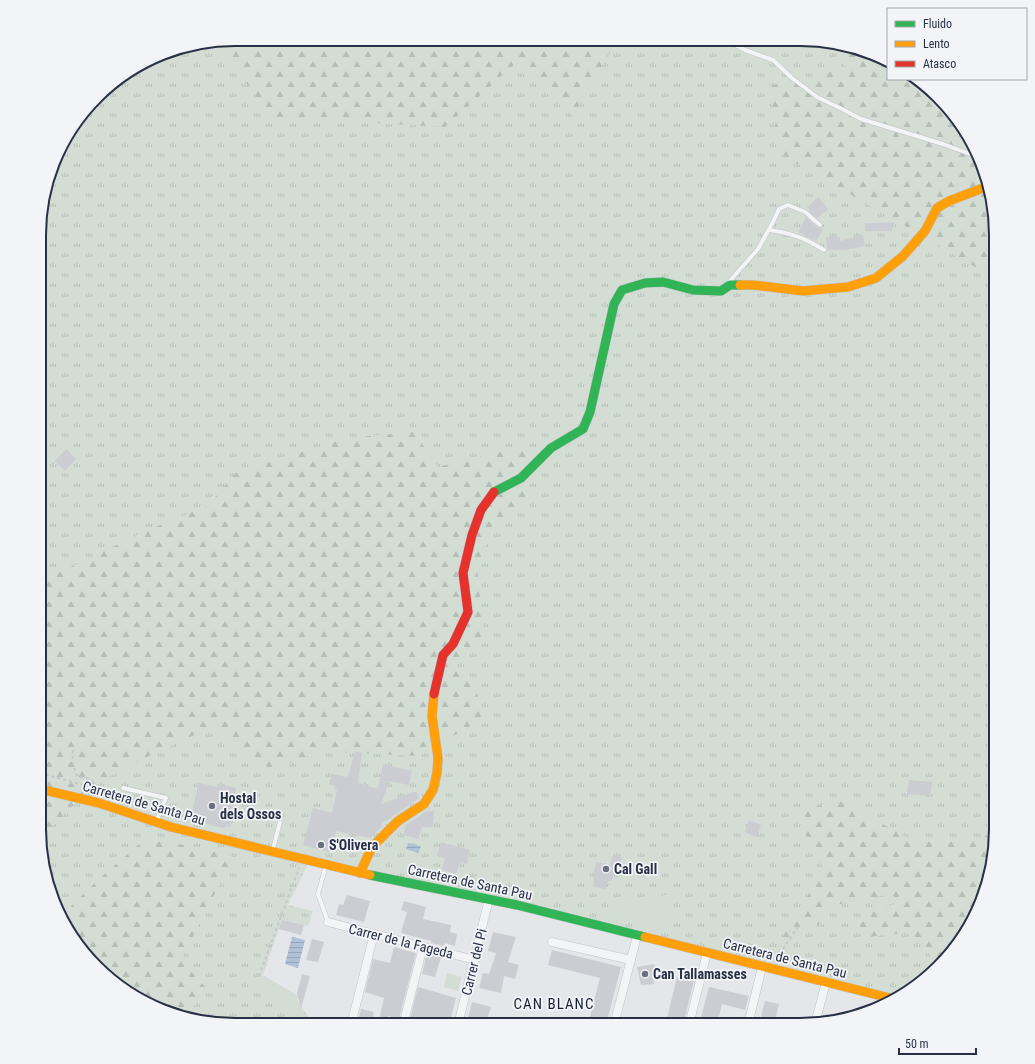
<svg xmlns="http://www.w3.org/2000/svg" width="1035" height="1064" viewBox="0 0 1035 1064" font-family="'Roboto Condensed',sans-serif">
	<defs>
		<pattern id="grass-tufts" width="24" height="20" patternUnits="userSpaceOnUse"><rect width="24" height="20" fill="#d3ddd4"/><path d="M3 7l-1-3M5 7V3M7 7l1-3M15 17l-1-3M17 17v-4M19 17l1-3" fill="none" stroke="#b5beb7"/></pattern>
		<pattern id="forest-firs" width="22" height="20" patternUnits="userSpaceOnUse"><rect width="22" height="20" fill="#d3ddd4"/><path d="M5 1l3.5 6h-7zM16 11l3.5 6h-7z" fill="#b5beb7"/></pattern>
		<pattern id="water-rules" width="6" height="5" patternUnits="userSpaceOnUse"><rect width="6" height="5" fill="#b0c0d7"/><path d="M0 2.5h6" fill="none" stroke="#97a5ba"/></pattern>
	</defs>
	<rect width="100%" height="100%" fill="#e4e6ea"/>
	<!-- grass -->
	<path fill="url(#grass-tufts)" d="M235,39L826,41L888,62V79H913L963,126L986,172L996,222V842L989,880L970,927L947,959L909,992L895,999L312,856L288,905L313,911L308,926L282,920L263,975L298,996L297,999L313,1025H222L184,1018L137,999L105,976L72,938L49,892L39,842L43,197L65,137L106,87L172,49Z"/>
	<!-- forest -->
	<g fill="url(#forest-firs)">
		<path d="M235,39L617,40L573,116L514,65L445,127L271,117L217,42Z"/>
		<path d="M842,46L888,62V79H913L963,126L986,172L996,222V279L781,154L769,86L844,69Z"/>
		<path d="M414,432L438,467L529,445L528,493L488,540L477,567L484,639L453,664L474,683L484,718L419,756L319,751L273,770L210,728L153,754L97,782L39,839L41,581L146,531L207,506L237,472L347,438Z"/>
		<path d="M838,799L913,841L981,840L996,826C996,875 976,933 939,966L911,932L869,937L851,920L900,902L891,894L831,906L818,925L778,945L824,870L796,814Z"/>
		<path d="M147,837L234,856L181,960L206,988L186,1019L137,999L105,976L72,938L61,916L98,880Z"/>
	</g>
	<!-- garden -->
	<g fill="#d3ddd4">
		<path d="M673,894L668,931L607,918L611,903Z"/>
		<path d="M447,973L462,977L458,991L444,987Z"/>
		<path d="M264,978C280,988 297,1003 308,1018L299,1025H296L261,991Z"/>
	</g>
	<!-- water -->
	<g fill="url(#water-rules)">
		<path d="M408,843L421,846L418,853L406,849Z"/>
		<path d="M292,937L305,940L298,968L285,964Z"/>
	</g>
	<!-- building -->
	<g fill="#cbcdd2">
		<path d="M818,197L828,209L817,218L809,211L810,210L807,207Z"/>
		<path d="M806,217L818,228L822,229V232L816,241L798,232Z"/>
		<rect x="865" y="223" width="27" height="8"/>
		<path d="M863,235L865,246L845,250H827L826,237H840V241Z"/>
		<path d="M66,449L76,459L65,471L55,461Z"/>
		<path d="M355,751L362,753L358,783L378,789L383,764L412,771L409,785L389,781L381,804L414,792H417L419,798L394,815L388,820L382,822L381,827L370,838L336,831L329,852L303,845L313,808L332,813L337,790L334,789L335,786L329,784L332,774L348,777Z"/>
		<path d="M909,780L932,782L930,796L907,794Z"/>
		<path d="M199,783L218,787L220,784L236,788L232,812L237,815L230,827L227,826L223,828L190,819Z"/>
		<path d="M427,811H434L433,827H422L418,839L403,835L406,825Z"/>
		<path d="M749,820L761,825L757,838L745,832Z"/>
		<path d="M441,842L470,850L467,864L460,862L456,874L442,870L445,859L437,856Z"/>
		<path d="M612,856L622,857L617,874L613,875L612,880L608,881L606,889L593,887L594,883L593,878L596,862L610,865Z"/>
		<path d="M44,866L55,872L48,886Z"/>
		<path d="M347,895L370,901L364,922L336,915L339,904L343,905Z"/>
		<path d="M404,901L426,907L423,919L451,925L450,932L457,934L455,946L445,943L444,946L431,943V941L401,933L407,912L401,910Z"/>
		<path d="M282,920L304,925L301,935L279,929Z"/>
		<path d="M493,932L516,937L508,962L519,965L515,979L504,976L501,993L479,988L483,973L489,974L496,953L488,951Z"/>
		<path d="M312,939L324,942L318,962L306,960Z"/>
		<path d="M394,947L416,953L399,1019L388,1016L387,1021L379,1019L384,998L365,992L373,959L390,963Z"/>
		<path d="M552,950L621,967L606,1025H588L600,978L548,965Z"/>
		<path d="M427,953L441,957L435,977L422,974Z"/>
		<path d="M654,964L657,972L652,974L654,984L641,985L637,967Z"/>
		<path d="M302,974L310,976L301,1009L297,993Z"/>
		<path d="M677,977L694,981L683,1025H675L666,1022Z"/>
		<path d="M418,987L456,998L449,1025H410L409,1023Z"/>
		<path d="M709,987L749,996L745,1010L722,1004L717,1025H699Z"/>
		<path d="M765,1001L779,1004L774,1025H759Z"/>
		<path d="M472,1002L491,1007L485,1025H466Z"/>
		<path d="M361,1009L374,1012L371,1025H357Z"/>
	</g>
	<g fill="none" stroke-linecap="round" stroke-linejoin="round">
		<!-- lane casing -->
		<g stroke="#c1c3c8" stroke-width="5">
			<g id="lane">
				<path d="M726,40L745,50L773,60L792,78L817,97L842,109L861,119L943,144L978,157"/>
				<path d="M769,230C791,233 805,238 824,250"/>
				<path d="M728,283L758,249L773,222L779,209L788,205L805,212L820,225"/>
				<path d="M123,788L166,798L156,822"/>
				<path d="M273,849L280,822"/>
				<path d="M326,865L318,894L328,922"/>
			</g>
		</g>
		<!-- street casing -->
		<g stroke="#c1c3c8" stroke-width="9">
			<g id="street">
				<path d="M328,922L475,960"/>
				<path d="M552,942L631,960"/>
				<path d="M815,1024L826,982"/>
				<path d="M351,1025L374,934"/>
				<path d="M403,1025L423,947"/>
				<path d="M458,1025L489,899"/>
				<path d="M614,1025L637,936"/>
				<path d="M689,1025L707,953"/>
				<path d="M748,1025L762,967"/>
			</g>
		</g>
		<!-- fast casing -->
		<g stroke="#c1c3c8" stroke-width="10">
			<g id="fast">
				<path d="M494,492L521,478L551,448L583,429L590,412L614,304L622,290L645,283L663,282L693,290L721,291L730,285H740"/>
				<path d="M370,875L517,905L645,937"/>
			</g>
		</g>
		<!-- slow casing -->
		<g stroke="#c1c3c8" stroke-width="10">
			<g id="slow">
				<path d="M740,285H753L803,291L848,287L876,278L903,256L925,231L937,208L949,201L988,186"/>
				<path d="M40,789L99,803L171,827L370,875"/>
				<path d="M360,873L372,847L398,821L424,804L433,790L437,773L438,758L432,716L434,694"/>
				<path d="M645,937L894,999"/>
			</g>
		</g>
		<!-- jam casing -->
		<g stroke="#c1c3c8" stroke-width="10">
			<path id="jam" d="M434,694L443,655L453,644L468,612L463,573L472,535L481,510L494,492"/>
		</g>
		<!-- path -->
		<g stroke="#c5c7cc" stroke-width="2" stroke-dasharray="3 3" stroke-linecap="butt">
			<path d="M73,750C72,761 73,767 78,777L90,779L99,788"/>
			<path d="M40,773L120,795"/>
			<path d="M128,797L156,807"/>
			<path d="M775,958L783,949L800,924"/>
			<path d="M259,976L299,868"/>
			<path d="M901,990L909,992"/>
		</g>
		<!-- lane -->
		<use href="#lane" stroke="#f3f4f6" stroke-width="4"/>
		<!-- street -->
		<use href="#street" stroke="#f3f4f6" stroke-width="8"/>
		<!-- fast -->
		<use href="#fast" stroke="#30b455" stroke-width="9"/>
		<!-- slow -->
		<use href="#slow" stroke="#ff9f0a" stroke-width="9"/>
		<!-- jam -->
		<use href="#jam" stroke="#e5322d" stroke-width="9"/>
	</g>
	<!-- markers -->
	<g fill="#6a707f" stroke="#f2f4f8" stroke-width="1.5">
		<circle cx="212" cy="806" r="4"/>
		<circle cx="321" cy="845" r="4"/>
		<circle cx="606" cy="869" r="4"/>
		<circle cx="645" cy="974" r="4"/>
	</g>
	<g text-anchor="middle" stroke-width="3.5" stroke-linejoin="round" paint-order="stroke">
		<!-- poi labels -->
		<g font-size="14" font-weight="bold" fill="#283045" stroke="#f2f4f8" text-anchor="start">
			<text x="220" y="803">Hostal<tspan x="220" dy="16">dels Ossos</tspan></text>
			<text x="329" y="850">S'Olivera</text>
			<text x="614" y="874">Cal Gall</text>
			<text x="653" y="979">Can Tallamasses</text>
		</g>
		<!-- street labels -->
		<g font-size="14" fill="#283045" stroke="#f2f4f8">
			<text transform="translate(144 803) rotate(16)" y="5">Carretera de Santa Pau</text>
			<text transform="translate(470 882) rotate(12)" y="5">Carretera de Santa Pau</text>
			<text transform="translate(401 941) rotate(14)" y="5">Carrer de la Fageda</text>
			<text transform="translate(785 958) rotate(14)" y="5">Carretera de Santa Pau</text>
			<text transform="translate(474 962) rotate(-76)" y="5">Carrer del Pi</text>
		</g>
		<!-- neighbourhood labels -->
		<g font-size="15" letter-spacing="1" fill="#1a2136" stroke="#f2f4f8">
			<text x="554" y="1009">CAN BLANC</text>
		</g>
	</g>
	<!-- crop -->
	<path d="M0 0H1035V1064H0ZM235 46H800A189 189 0 0 1 989 235V829A189 189 0 0 1 800 1018H235A189 189 0 0 1 46 829V235A189 189 0 0 1 235 46Z" fill="#f2f4f8" fill-rule="evenodd"/>
	<path fill="none" stroke="#283045" stroke-width="2" d="M235 46H800A189 189 0 0 1 989 235V829A189 189 0 0 1 800 1018H235A189 189 0 0 1 46 829V235A189 189 0 0 1 235 46Z"/>
	<!-- legend -->
	<rect x="887" y="8" width="140" height="72" fill="#f2f4f8" stroke="#a1a6b0"/>
	<rect x="895" y="21" width="20" height="6" fill="#30b455" stroke="#a1a6b0"/>
	<text x="923" y="28" font-size="12" fill="#283045">Fluido</text>
	<rect x="895" y="41" width="20" height="6" fill="#ff9f0a" stroke="#a1a6b0"/>
	<text x="923" y="48" font-size="12" fill="#283045">Lento</text>
	<rect x="895" y="61" width="20" height="6" fill="#e5322d" stroke="#a1a6b0"/>
	<text x="923" y="68" font-size="12" fill="#283045">Atasco</text>
	<!-- scale -->
	<path d="M899 1048v6h77v-6" fill="none" stroke="#283045" stroke-width="2"/>
	<text x="905" y="1048" font-size="12" fill="#283045" stroke="#f2f4f8" stroke-width="3" paint-order="stroke">50 m</text>
</svg>
